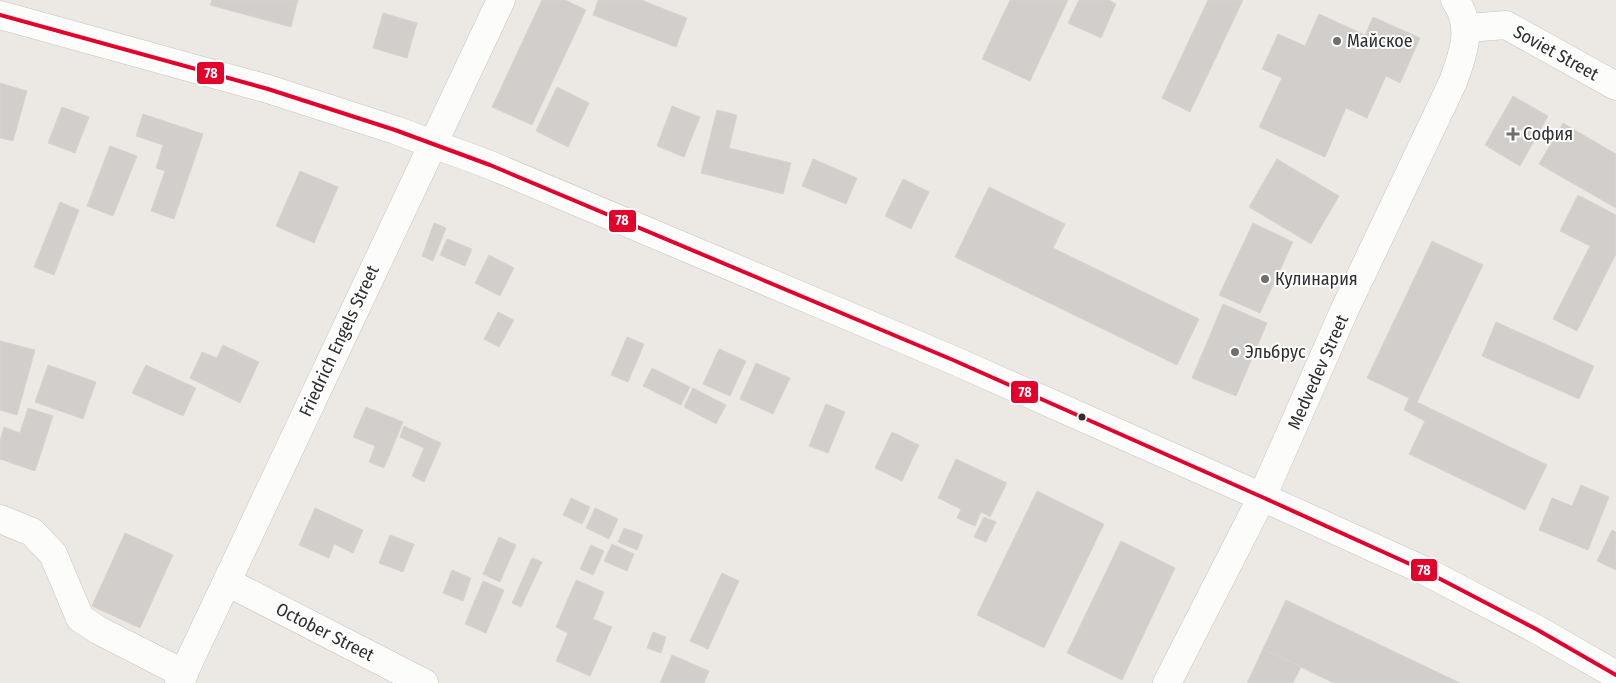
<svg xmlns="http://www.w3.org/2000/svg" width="1616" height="683" viewBox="0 0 1616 683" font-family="'Fira Sans Condensed',sans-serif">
	<rect width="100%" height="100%" fill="#ece8e4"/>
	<!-- building -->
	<g fill="#d1cecb" stroke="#d7d4d0">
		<path d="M212,0H298L291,27L210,5Z"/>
		<path d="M542,0H565L586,10L532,125L492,107Z"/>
		<path d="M598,0H641L687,18L676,47L593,15Z"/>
		<path d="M1010,0H1068L1030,81L982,59Z"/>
		<path d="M1079,0H1109L1116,4L1101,38L1068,23Z"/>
		<path d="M1208,0H1243L1190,112L1162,98Z"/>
		<path d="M383,13L417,23L407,58L373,48Z"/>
		<path d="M1319,14L1365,35L1373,17L1420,38L1400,83L1386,76L1367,118L1346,108L1325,157L1259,127L1282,78L1262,69L1278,34L1305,46Z"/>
		<path d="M0,83L27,91L13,141L0,138Z"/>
		<path d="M557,87L589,103L568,147L536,131Z"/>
		<path d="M1513,96L1548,116L1520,166L1485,145Z"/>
		<path d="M672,106L700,117L684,157L657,146Z"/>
		<path d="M62,107L89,117L75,153L48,143Z"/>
		<path d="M717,110L737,115L729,148L791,163L783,194L701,173Z"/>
		<path d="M143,114L203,134L174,219L151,211L165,171L156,168L163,145L136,136Z"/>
		<path d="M1563,123L1616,154V208L1539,164Z"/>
		<path d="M110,146L137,156L113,216L87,206Z"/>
		<path d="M813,159L857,178L846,204L802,186Z"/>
		<path d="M1277,159L1339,196L1311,244L1249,207Z"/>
		<path d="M300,171L338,187L314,243L276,226Z"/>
		<path d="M903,179L929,192L911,229L885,216Z"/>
		<path d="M989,187L1065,224L1053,248L1199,319L1177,365L955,257Z"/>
		<path d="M1578,195L1616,215V254L1577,331L1553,319L1590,246L1560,231Z"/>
		<path d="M60,202L79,210L54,275L34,267Z"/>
		<path d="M434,223L446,228L433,261L422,256Z"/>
		<path d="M1253,223L1293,242L1260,313L1219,295Z"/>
		<path d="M447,239L472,249L465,266L440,255Z"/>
		<path d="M1432,241L1483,265L1417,402L1547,465L1525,510L1409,454L1425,421L1404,410L1409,398L1367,378Z"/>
		<path d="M489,255L514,268L500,296L475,283Z"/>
		<path d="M1223,304L1267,323L1236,396L1192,378Z"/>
		<path d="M498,312L514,320L499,347L484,339Z"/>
		<path d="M1496,322L1594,366L1579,399L1482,356Z"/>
		<path d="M627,337L644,344L628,382L611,375Z"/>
		<path d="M0,341L35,350L17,415L0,410Z"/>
		<path d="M223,345L259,362L240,403L190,378L202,352L217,358Z"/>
		<path d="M719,349L746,361L730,396L703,384Z"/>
		<path d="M756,363L790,378L773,414L740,399Z"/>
		<path d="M48,365L96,382L83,419L35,402Z"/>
		<path d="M146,365L196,388L183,416L132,393Z"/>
		<path d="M652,368L690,387L681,405L643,386Z"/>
		<path d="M693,388L726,405L716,424L684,407Z"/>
		<path d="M826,404L845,412L828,453L809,446Z"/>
		<path d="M366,407L403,422L384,468L369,462L375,446L353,437Z"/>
		<path d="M28,408L53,416L35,471L0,459V441L4,427L20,433Z"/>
		<path d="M404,426L441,443L424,482L412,476L424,448L400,437Z"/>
		<path d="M892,432L919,445L902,481L875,468Z"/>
		<path d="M956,459L1007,483L990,517L981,512L975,526L957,518L961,509L938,498Z"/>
		<path d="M1581,485L1609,497L1588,550L1539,530L1552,498L1572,506Z"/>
		<path d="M1037,491L1104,524L1044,648L977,615Z"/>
		<path d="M571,498L590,507L582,524L563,515Z"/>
		<path d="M315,508L363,530L353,553L334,544L329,558L299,545Z"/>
		<path d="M595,508L618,519L609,539L586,528Z"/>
		<path d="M984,517L996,522L986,542L974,537Z"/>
		<path d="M624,528L643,535L637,550L618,542Z"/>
		<path d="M1612,530L1616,532V570L1597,561Z"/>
		<path d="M125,533L173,555L140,628L92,606Z"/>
		<path d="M390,535L414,544L403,572L379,563Z"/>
		<path d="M499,537L516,545L500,582L483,574Z"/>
		<path d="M1121,541L1175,568L1122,680L1067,653Z"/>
		<path d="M612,544L634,554L627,571L604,561Z"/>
		<path d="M591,545L604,551L593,575L580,569Z"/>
		<path d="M532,558L542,562L521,607L512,603Z"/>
		<path d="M452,570L471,578L463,601L443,593Z"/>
		<path d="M722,573L739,581L708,649L690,641Z"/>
		<path d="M576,580L604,592L593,619L612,627L590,676L556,661L568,633L556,627Z"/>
		<path d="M483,581L504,590L486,633L465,624Z"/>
		<path d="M1286,600L1460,683H1334L1263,649Z"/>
		<path d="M653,632L666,637L661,653L647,648Z"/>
		<path d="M1263,649L1301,667L1293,683H1247Z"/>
		<path d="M672,655L709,671L704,683H660Z"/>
	</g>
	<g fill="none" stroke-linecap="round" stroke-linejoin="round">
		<!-- minor casing -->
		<g stroke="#c5c4c5" stroke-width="29">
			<g id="minor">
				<path d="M0,15L268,89L395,130L490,165L953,360L1262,497L1423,570L1536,629L1616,675"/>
				<path d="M1467,28L1506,25L1616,86"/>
				<path d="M0,519L32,532L53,554L80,618L98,630L184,674"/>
				<path d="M227,582L424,683"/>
				<path d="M179,683L501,0"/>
				<path d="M1167,683L1262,497L1344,311L1453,82C1463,54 1474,27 1455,0"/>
			</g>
		</g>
		<!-- minor -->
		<use href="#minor" stroke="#fcfcfb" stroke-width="28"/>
		<!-- bus-1 casing -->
		<g stroke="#fff" stroke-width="8">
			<path id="bus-1" d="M0,15L268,89L395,130L490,165L953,360L1262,497L1423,570L1536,629L1616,675"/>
		</g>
		<!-- bus-1 -->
		<use href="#bus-1" stroke="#e4002b" stroke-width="4"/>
	</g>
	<!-- markers -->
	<g fill="#706f6e" stroke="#fff" stroke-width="2">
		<circle cx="1337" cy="41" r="5"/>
		<path d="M1510.5 126.5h5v5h5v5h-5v5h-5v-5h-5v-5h5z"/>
		<circle cx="1265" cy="279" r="5"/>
		<circle cx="1235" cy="352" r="5"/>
	</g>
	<circle fill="#2e2e2e" stroke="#fff" stroke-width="2" cx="1082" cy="417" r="4.5"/>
	<g text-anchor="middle" stroke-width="4" stroke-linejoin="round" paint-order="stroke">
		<!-- poi labels -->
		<g font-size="18" fill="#2e2e2e" stroke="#fff" text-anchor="start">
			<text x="1347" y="47">Майское</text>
			<text x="1523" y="140">София</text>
			<text x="1275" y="285">Кулинария</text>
			<text x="1245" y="358">Эльбрус</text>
		</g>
		<!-- street labels -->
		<g font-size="18" fill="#2e2e2e" stroke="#fff">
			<text transform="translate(1556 53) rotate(29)" y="6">Soviet Street</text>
			<text transform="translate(339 341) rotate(-65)" y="6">Friedrich Engels Street</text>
			<text transform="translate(1318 372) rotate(-66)" y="6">Medvedev Street</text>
			<text transform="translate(325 632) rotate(27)" y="6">October Street</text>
		</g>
	</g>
	<g stroke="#fff" stroke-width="2">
		<rect x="196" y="61" width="29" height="24" rx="5" fill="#e4002b"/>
		<rect x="608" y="209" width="29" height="24" rx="5" fill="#e4002b"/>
		<rect x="1010" y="380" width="29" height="24" rx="5" fill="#e4002b"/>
		<rect x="1410" y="558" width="28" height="24" rx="5" fill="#e4002b"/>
	</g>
	<g font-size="14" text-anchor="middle" font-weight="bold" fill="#fff">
		<text x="211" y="78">78</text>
		<text x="622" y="225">78</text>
		<text x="1025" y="397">78</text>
		<text x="1424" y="575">78</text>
	</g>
</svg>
